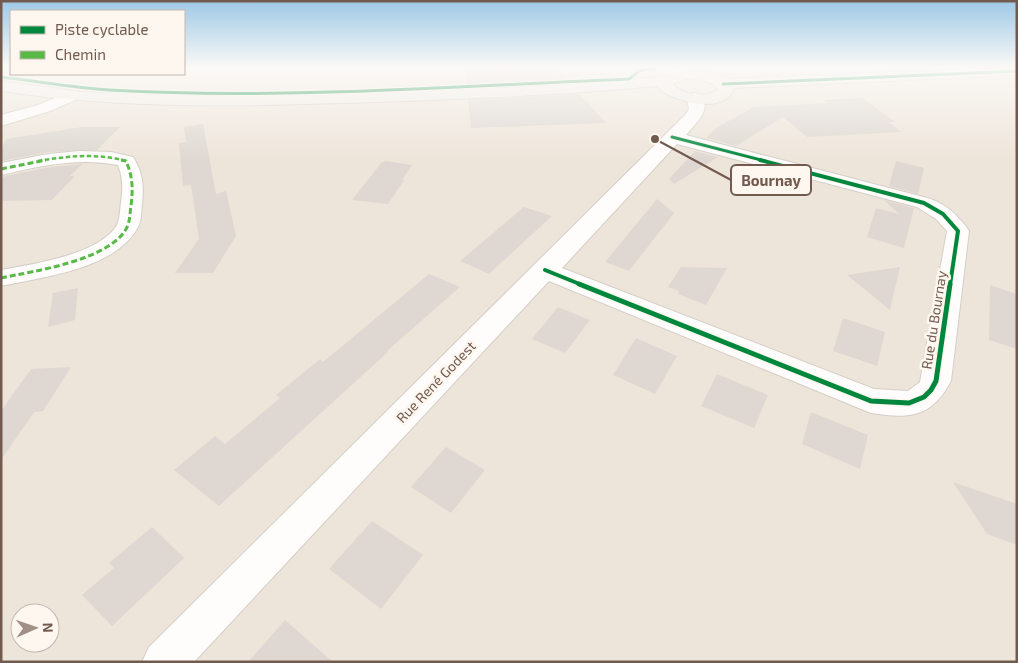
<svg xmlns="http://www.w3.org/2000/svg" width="1018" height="663" viewBox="0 0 1018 663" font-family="'Exo 2',sans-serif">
	<rect width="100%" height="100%" fill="#f6f2ec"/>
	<!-- residential -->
	<path fill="#eee5da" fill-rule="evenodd" d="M1,67H11V74H184V67H1017V662H1ZM20,613H50V643H20Z"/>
	<!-- building -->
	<g fill="#dfd8d2">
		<path d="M554,68L568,82L467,87L466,70Z"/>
		<path d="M579,94L606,123L471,128L468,100Z"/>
		<path d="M863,98L895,122H888L902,132L807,137L783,117L736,146L706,138L716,128L754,107L827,103L822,100Z"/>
		<path d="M203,124L216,194L226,191L236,236L213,273H175L199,239L191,185L183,186L179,143L186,142L184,127Z"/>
		<path d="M82,127H120L97,150L48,152L1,161V150L6,139Z"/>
		<path d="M695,151L718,157L674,184L669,179Z"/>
		<path d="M386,161L412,165L402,180H404L388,204L352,200L382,162Z"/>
		<path d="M896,161L924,168L918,194L889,186Z"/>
		<path d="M82,164L70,176H75L52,200L1,201V177L45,168Z"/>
		<path d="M657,199L674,213L629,271L605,262Z"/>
		<path d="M884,200L914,208L904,248L867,237L876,208L899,214Z"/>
		<path d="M524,207L552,216L489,274L460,261Z"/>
		<path d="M681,267L727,268L706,305L678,294L679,291L668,287Z"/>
		<path d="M900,267L890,310L847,275Z"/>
		<path d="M429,274L460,287L387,351L388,352L219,506L174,470L215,436L225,444L280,398L276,395L320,359L323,362Z"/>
		<path d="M990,285L1017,294V349L989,340Z"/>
		<path d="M78,288L75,320L48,327L53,293Z"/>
		<path d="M558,307L590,320L565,353L532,339Z"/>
		<path d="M843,318L885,332L877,366L833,351Z"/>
		<path d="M636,338L677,356L655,394L613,375Z"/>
		<path d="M71,367L43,411L34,412L1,460V411L31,369Z"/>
		<path d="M717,374L768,395L754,428L701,406Z"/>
		<path d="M811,412L868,435L860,469L802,444Z"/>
		<path d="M446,447L485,470L451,513L411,487Z"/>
		<path d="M953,482L1017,504V545L987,534Z"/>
		<path d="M372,521L423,555L381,609L329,569Z"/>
		<path d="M152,527L184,558L112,626L82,595L114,568L109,563Z"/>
		<path d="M285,620L333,662H248Z"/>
	</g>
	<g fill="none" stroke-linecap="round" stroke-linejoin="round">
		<!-- minor casing -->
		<g stroke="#d4cec7" stroke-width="2">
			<g id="minor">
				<path d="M648,67H671L689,72L691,75L689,78L684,79L650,70Z"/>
				<path d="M72,91L78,93L80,96L78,99L50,111L1,126V115L38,105Z"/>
				<path d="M695,93L701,95C712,111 696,123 686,135L931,199C948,206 959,216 969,231L951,381C931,418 910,419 871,413L549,281L194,662H142L149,647L686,114L689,109L687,98L689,95ZM677,144L917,207L936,219L947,231L920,382L908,391L874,389L562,268Z"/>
				<path d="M80,151L111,152L133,157C143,172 144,187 142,204C141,212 142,220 138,227C116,269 43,277 1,286V270C33,264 99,255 117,225C120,219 120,209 121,202C123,189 123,178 118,165C79,157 39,166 1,175V163L48,154Z"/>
			</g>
		</g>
		<!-- primary casing -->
		<g stroke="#d5ccc7" stroke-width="2">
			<path id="primary" d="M1017,67V75L734,88C728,115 670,103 657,86C552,96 446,100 341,103C227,107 114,108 1,91V81L82,92L204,96L368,93L538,86L661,77L684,71L707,72L726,79ZM685,79C696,80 711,79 718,90C704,98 685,95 673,85V83Z"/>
		</g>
		<!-- minor -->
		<use href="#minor" fill="#fefdfc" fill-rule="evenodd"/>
		<!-- primary -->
		<use href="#primary" fill="#f1ede7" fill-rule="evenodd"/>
		<!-- quiet-far1 -->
		<path stroke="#58b947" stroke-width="2.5" stroke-dasharray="4.5 2.5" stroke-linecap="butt" d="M38,161C67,156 98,153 126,161"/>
		<!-- quiet -->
		<g stroke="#58b947" stroke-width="3" stroke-dasharray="6 3" stroke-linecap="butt">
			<path d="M1,169L46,160"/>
			<path d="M1,278C34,271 114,260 128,225C130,219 130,212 131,206C133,189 133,177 126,161L121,160"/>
		</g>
		<!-- cycleway-far2 casing -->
		<g stroke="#fdf7ef" stroke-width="5">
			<g id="cycleway-far2">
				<path d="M1,77C37,81 74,88 110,90C283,100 456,86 629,79L639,71L656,68"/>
				<path d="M723,84L1017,71"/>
				<path d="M672,137L765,161"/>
			</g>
		</g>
		<!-- cycleway-far1 casing -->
		<g stroke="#fdf7ef" stroke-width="6">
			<g id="cycleway-far1">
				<path d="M760,160L924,203L943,214L958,231L950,285"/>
				<path d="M545,270L582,285"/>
			</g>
		</g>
		<!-- cycleway casing -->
		<g stroke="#fdf7ef" stroke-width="8">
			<path id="cycleway" d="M579,284L871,401L909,403L924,397L931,390L936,381L950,284"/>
		</g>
		<!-- cycleway-far2 -->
		<use href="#cycleway-far2" stroke="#00873e" stroke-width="3"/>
		<!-- cycleway-far1 -->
		<use href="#cycleway-far1" stroke="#00873e" stroke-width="4"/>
		<!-- cycleway -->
		<use href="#cycleway" stroke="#00873e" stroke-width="5"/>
	</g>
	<!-- sky -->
	<linearGradient id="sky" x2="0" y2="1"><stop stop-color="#9ec8e7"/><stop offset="0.42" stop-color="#fbf9f6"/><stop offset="1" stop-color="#fbf9f6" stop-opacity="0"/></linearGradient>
	<rect width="1018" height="160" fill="url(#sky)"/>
	<g text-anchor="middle" stroke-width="5" stroke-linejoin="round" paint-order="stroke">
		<!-- street labels -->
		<g font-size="14" fill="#725a4f" stroke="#fdf7ef">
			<text transform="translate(934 320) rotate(-81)" y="5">Rue du Bournay</text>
			<text transform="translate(436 382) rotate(-46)" y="5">Rue René Godest</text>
		</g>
	</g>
	<!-- callouts -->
	<path fill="none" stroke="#725a4f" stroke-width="2" d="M655 139L731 180"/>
	<circle fill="#725a4f" stroke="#fdf7ef" stroke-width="2" cx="655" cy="139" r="5"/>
	<rect fill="#fdf7ef" stroke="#725a4f" stroke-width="2" x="731" y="165" width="80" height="30" rx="5"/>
	<g font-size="15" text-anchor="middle" font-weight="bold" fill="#725a4f">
		<text x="771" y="186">Bournay</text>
	</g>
	<!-- border -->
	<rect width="1018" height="663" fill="none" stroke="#725a4f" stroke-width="5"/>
	<!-- legend -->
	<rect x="10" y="10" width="175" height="65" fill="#fdf7ef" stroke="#c5b8af"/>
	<rect x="20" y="26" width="25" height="8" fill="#00873e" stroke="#c5b8af"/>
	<text x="55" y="35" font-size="15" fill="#725a4f">Piste cyclable</text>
	<rect x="20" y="51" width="25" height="8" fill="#58b947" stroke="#c5b8af"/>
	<text x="55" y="60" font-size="15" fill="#725a4f">Chemin</text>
	<!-- north arrow -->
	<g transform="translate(35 628) rotate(88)"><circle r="24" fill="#fdf7ef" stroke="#c5b8af"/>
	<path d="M0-4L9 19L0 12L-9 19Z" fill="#a08f86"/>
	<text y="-8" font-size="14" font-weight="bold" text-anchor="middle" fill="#725a4f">N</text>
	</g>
</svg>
